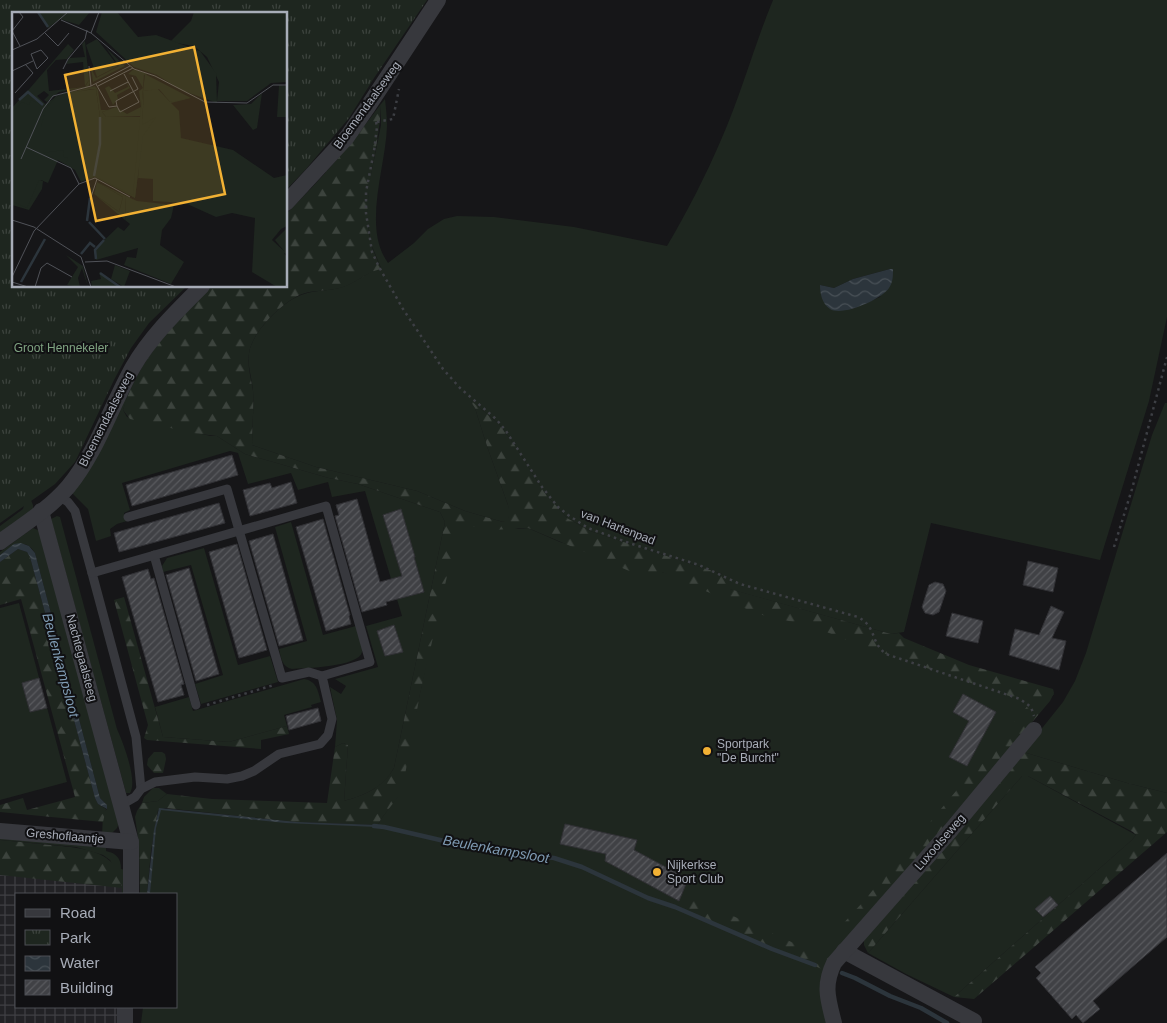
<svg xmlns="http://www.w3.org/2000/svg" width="1167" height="1023" viewBox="0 0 1167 1023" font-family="Helvetica,sans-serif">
  <defs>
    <pattern id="industrial-grid" width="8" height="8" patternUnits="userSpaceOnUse" patternTransform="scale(1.25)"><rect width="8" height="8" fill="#222225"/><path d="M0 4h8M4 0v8" fill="none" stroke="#3f3f43"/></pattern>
    <pattern id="forest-firs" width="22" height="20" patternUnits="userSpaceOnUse" patternTransform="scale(1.25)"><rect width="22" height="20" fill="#1e261f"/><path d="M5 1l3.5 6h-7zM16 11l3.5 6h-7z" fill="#3c433d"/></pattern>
    <pattern id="park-tufts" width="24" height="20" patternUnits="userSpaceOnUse" patternTransform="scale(1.25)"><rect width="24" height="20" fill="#1e261f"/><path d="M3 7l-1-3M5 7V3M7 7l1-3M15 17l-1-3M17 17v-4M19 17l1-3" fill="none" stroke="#3c433d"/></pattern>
    <pattern id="water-waves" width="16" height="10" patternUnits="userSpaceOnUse" patternTransform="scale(1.25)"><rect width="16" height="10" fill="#2c353c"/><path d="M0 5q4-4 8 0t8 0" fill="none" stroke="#485056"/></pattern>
    <pattern id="building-hatch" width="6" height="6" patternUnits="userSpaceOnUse" patternTransform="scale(1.25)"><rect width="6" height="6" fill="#404145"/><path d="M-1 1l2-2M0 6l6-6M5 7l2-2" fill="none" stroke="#595a5e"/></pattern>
  </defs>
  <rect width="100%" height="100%" fill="#161618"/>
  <!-- industrial -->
  <polygon fill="url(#industrial-grid)" points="0,855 127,872 125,894 16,894 16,1007 118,1007 117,1023 0,1023"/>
  <!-- grass -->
  <g fill="#1e261f" fill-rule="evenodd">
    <path d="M773,0H1167V317L1149,401L1100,560L931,523L904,632L891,634L729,589L722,574L590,531L567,518L544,492L516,447L499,424L471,401L475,408L487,446L508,505L510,513L508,520L503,522L465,511L417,491L316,467L252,445C252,427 254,409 253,391C252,378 247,366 249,353C252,332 282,302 301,295C313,290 327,291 339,288C355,284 366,272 381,268L371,244L367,216L369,184L381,125V104L385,99C386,108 387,117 387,126C386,167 362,227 388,263L414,243L428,229L444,219L457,216L494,217L574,227L667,246C687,212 705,177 721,140C741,95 754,46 773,0ZM890,269L880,297L852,309L820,285L834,288L853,279Z"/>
    <path d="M135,378L123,410L127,417L211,436H217L245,454L329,478L358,484L440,512L445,522L394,768C383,788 365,795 344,801L348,745L343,743L335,747L337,720L330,687L341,694L346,686L335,679L378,667L366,626L402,616L365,491L332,497L328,482L298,490L291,473L248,484L238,453L230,451L122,483L130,510L124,513L127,521L117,524L110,529L111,536L96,541L88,509L72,493Z"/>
    <polygon points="1165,403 1167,403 1167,793 1127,783 1023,752 1063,702 1075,681 1086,653 1152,435"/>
    <polygon points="30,498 33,505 33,509 0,535 0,526 23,509 24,505"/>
    <path d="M459,511L518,529L528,528L560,542L662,572L1054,694L828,963L829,1023H141L143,1007H176V894H150C151,879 154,818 161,809L322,824L375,825L391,828L378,825L381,819L398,796Z"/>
    <path d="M57,516L60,517L117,729C123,742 138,781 130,793H126L51,519Z"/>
    <path d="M291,522L323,635L356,626C358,633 364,645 362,652C359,667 305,668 292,669C282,667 281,658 279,649L307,641L275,527Z"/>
    <path d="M33,528L40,531L120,821L117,828L111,834L102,835L103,813L107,809V805L100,798L35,553C25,536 11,547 0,555V552Z"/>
    <polygon points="204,548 238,665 270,656 278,682 201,704 195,684 223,675 191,565 163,572 162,566 167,558"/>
    <polygon points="19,603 67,782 0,800 0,608"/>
    <path d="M304,679C317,681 318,691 321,702L311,705L312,707L284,715L287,726L229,742L163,737L155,707L189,697L193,711Z"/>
    <polygon points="1022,776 1028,776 1136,835 1132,840 954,997 906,974 868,953"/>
    <polygon points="153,788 159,788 167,794 158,801 142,803 144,797"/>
    <path d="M0,836L106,847V851C116,853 121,858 121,869L126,870V894H122V885L110,860L103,855L76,847L0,840Z"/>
  </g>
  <!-- forest -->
  <g fill="url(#forest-firs)">
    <path d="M381,104C380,151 360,195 371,243C373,252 378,260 381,269C366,272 355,284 340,288C327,291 313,290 302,294C282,302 252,332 249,353C247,366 251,378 253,391C254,409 252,427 252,445L316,467L417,491L465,511L503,522L508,519L509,513L508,505L487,446L475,408L469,399L499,424L516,447L544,492L567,518L590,531L722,574L733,580L730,589L891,634L899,633L904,638L969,665L1053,689L1054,693L1050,701L852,935H843L840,927L862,903L1030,703L865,647L811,626L758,614L662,572L634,573L528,528L492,530L459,524L420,694L404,780L401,793L381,819L378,825L297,822L165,808L158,810L151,851L147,894H140L139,844L135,817L137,811L142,803L158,801L167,794L212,799L327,803L335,747L343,743L348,745L344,801C366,795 383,787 394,768L445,522L440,512L358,484L329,478L245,454L217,436L193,433L130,419L123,410C138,360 175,322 211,286H286V214C321,180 352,143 381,104Z"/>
    <polygon points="18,549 27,552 30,557 95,798 98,804 106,809 103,822 0,812 0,805 23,798 27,810 75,797 21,599 0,605 0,562"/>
    <polygon points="124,597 163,737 229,742 287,726 289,734 261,740 261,749 147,740 144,738 148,725 114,600"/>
    <polygon points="154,752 162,752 165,754 166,759 163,773 154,773 147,765 148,759"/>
    <polygon points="1023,752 1127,783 1167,793 1167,832 974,999 954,997 1132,840 1136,835 1133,832 1028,776 1022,776 868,953 864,945 864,939"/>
    <path d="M0,840C17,842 34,843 50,845C80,848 120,849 122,888L0,875Z"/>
    <polygon points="690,897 821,955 830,959 824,970 679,907"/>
  </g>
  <!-- park -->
  <polygon fill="url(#park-tufts)" points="0,0 427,0 374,78 349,118 306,169 286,190 286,14 14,14 14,286 187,286 149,323 131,348 114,380 75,462 55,484 0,523"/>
  <!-- water -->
  <g fill="url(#water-waves)">
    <path d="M890,269H893C893,276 893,282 889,288C882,299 842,317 830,309C822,304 820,293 820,285L834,288L853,279Z"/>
    <polygon points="21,543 29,546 35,553 100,798 107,805 107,809 98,804 95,798 30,557 27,552 18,549 0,562 0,555 14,544"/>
    <polygon points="159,808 297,822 378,825 377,827 286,823 161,810 156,828 150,894 147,894 154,830"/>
  </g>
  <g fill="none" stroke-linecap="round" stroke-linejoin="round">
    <!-- stream -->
    <g stroke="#2c353c" stroke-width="4.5">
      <polyline points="374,826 384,827 479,849 554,858 582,867 648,898 675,907 772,949 815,965"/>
      <polyline points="842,973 855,978 890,996 921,1008 947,1023"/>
    </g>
  </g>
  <!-- building -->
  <g fill="url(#building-hatch)" stroke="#303034">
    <polygon points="232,455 238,475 132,506 126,485"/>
    <polygon points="291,482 297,503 250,516 243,490 270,483 272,488"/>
    <polygon points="357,499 380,582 402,576 383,515 401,509 415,557 414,557 424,592 386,602 387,605 362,612 335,516 339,515 336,505"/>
    <polygon points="219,503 225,523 119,552 114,533"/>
    <polygon points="323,519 350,615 349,616 351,624 326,631 296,527"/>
    <polygon points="273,534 303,640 279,646 249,541"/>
    <polygon points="237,544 267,650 239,658 209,552"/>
    <polygon points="1028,561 1058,568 1053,592 1023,585"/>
    <polygon points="189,568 219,674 196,681 166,575"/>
    <polygon points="148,569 151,579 154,578 184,684 181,685 184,695 158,702 122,577"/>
    <polygon points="935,582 943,584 946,591 939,612 933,615 925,613 922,607 929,585"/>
    <polygon points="1051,606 1064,612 1052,638 1066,641 1059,670 1009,655 1015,629 1039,635"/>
    <polygon points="952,613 983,621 978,643 946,636"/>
    <polygon points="394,625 403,652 385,656 377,631"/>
    <polygon points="39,678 47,708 30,712 22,683"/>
    <polygon points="963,694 996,712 967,766 949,757 969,721 953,712"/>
    <polygon points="318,708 321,721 289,730 286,716"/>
    <polygon points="565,824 637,840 634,850 688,879 679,901 605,861 606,854 560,844"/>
    <polygon points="1167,853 1167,937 1093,1001 1100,1009 1083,1023 1076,1015 1072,1019 1036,978 1041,973 1035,967"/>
    <polygon points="1050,896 1058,905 1043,917 1035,909"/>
  </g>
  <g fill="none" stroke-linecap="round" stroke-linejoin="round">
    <!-- path -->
    <g stroke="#3d3f44" stroke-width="2.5" stroke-dasharray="2.5 4" stroke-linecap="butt">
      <path d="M376,122L377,127L374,151L366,192V213L372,252L379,267L403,309L443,369L460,388L496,419L506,431L542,487L558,507L568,515L588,528L632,544L699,565L740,584L858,617C877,627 870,642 886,654L1020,699L1031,707L1034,716"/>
      <polyline points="377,122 393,119 399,89"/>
      <polyline points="1114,547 1132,489 1167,357"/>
      <polyline points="207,705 274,685"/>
    </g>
    <!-- service -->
    <g stroke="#37383d" stroke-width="9">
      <polyline points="59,496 68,502 75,511 92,573 136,737 141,789"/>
      <polyline points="128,517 227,489 282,678 309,672 322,676"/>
      <polyline points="154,555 196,705"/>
      <polyline points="92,573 326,506 370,662 322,676 332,719 328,735 320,744 279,754 254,771 242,776 227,779 195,777 155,782 141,789 135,797 121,805"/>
    </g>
    <!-- minor -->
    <g stroke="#37383d" stroke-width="16">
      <polyline points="286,203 347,137 367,108 438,0"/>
      <polyline points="41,511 131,842 131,894"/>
      <path d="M0,542C23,525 49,509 68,487C97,452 111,406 133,367C151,336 177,311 202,286"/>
      <polyline points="0,831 131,842"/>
      <polyline points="844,951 974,1021"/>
      <polyline points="125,1023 125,1007"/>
      <path d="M834,1023C828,999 823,986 834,963L951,830L1034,730"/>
    </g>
  </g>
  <!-- markers -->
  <g fill="#f2b134" stroke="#111113" stroke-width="2">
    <circle cx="707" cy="751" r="5"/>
    <circle cx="657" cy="872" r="5"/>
  </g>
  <g text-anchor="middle" stroke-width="4" stroke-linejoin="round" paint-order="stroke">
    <!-- street labels -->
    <g font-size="12" fill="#a8adb8" stroke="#111113">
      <text transform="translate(367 105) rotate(-54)" y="4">Bloemendaalseweg</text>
      <text transform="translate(106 419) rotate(-63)" y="4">Bloemendaalseweg</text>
      <text transform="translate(618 527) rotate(21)" y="4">van Hartenpad</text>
      <text transform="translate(82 658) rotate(75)" y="4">Nachtegaalsteeg</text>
      <text transform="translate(65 836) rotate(5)" y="4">Greshoflaantje</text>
      <text transform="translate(940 842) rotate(-49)" y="4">Luxoolseweg</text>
    </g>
    <!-- park labels -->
    <g font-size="12" fill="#7fa381" stroke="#111113">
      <text x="61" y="352">Groot Hennekeler</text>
    </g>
    <!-- poi labels -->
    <g font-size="12" fill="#a8adb8" stroke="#111113" text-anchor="start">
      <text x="717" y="748">Sportpark<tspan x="717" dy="14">"De Burcht"</tspan></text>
      <text x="667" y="869">Nijkerkse<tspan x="667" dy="14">Sport Club</tspan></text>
    </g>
    <!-- water labels -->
    <g font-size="14" font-style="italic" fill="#7f9bb3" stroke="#111113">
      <text transform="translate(61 665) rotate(75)" y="5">Beulenkampsloot</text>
      <text transform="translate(496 849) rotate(10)" y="5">Beulenkampsloot</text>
    </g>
  </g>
  <!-- overview -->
  <g transform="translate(12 12)">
    <rect width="275" height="275" fill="#161618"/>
    <path d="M182,0H275V70L259,71L235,89H205L207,70L195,45L182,34L158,30L179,9ZM85,27L106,54L85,65L74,33ZM56,32L62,38L55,47L44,48L35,58L37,79L73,75L77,68L74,43L78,71L76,75L47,80L35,90L32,88L37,83L32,79L25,84L33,92L51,81L84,77L88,105L130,107L132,79L145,76L158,90L164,87L179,86L159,91L167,99L169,126L221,138L262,166L275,163V214L269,217L260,228L272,239L263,228L275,216V242L272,241L275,245V275H265L240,260L243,206L220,201L204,205L173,191L141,189V167L126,166L127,152L123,186L83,165L69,170L63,158L46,148L36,171L29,168L16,197L0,190V97ZM122,57L136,62L132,63L129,104L94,105L90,100L104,95L115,102L129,95L127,79L131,76L124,64L116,62ZM115,71L118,76L105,83L106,87L101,93L93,76L97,74L103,81L116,75ZM267,73L275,74V105H265ZM85,170L111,185L107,200L82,182ZM114,184L125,189L162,193L159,206L150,218L148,233L172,250L159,272L112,253L115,245L124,246L126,236L84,248L82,238L106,215L112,219L118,212L113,208ZM54,243L71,254L76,275L70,256L66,266L68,275L55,273L66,255ZM103,253L118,259L112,275L99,267ZM87,260L107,275H80L79,269L89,267Z" fill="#1e261f"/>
    <path d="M73,29L77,68L73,74L71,50L54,52L57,46L73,45L70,32ZM94,36L113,54L81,70L79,56L84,66L107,54ZM133,62L179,86L158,90L147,77L132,79L130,113L144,105L131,124L123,186L87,166L121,183L128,107H94L88,105L84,77H79L46,84L34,96L29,115H25L32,97L44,84L83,74L86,78L89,98H97L90,100L94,105H128ZM15,79L31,93L19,88L17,93L10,90L0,101V96ZM250,81L245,116L241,118L221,93L239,92ZM51,138L52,145L56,146L54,152L31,141ZM27,168L31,169L30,177L17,198L0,193V189L15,196ZM85,170L114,184L113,208L82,182L107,200L111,185Z" fill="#1e261f"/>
    <path d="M27,0H78L67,13L48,7L36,16ZM90,0H105L126,25L144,23L188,39L204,61L205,91L169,78L145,63L122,55L84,20Z" fill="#1e261f"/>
    <path fill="none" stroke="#2c353c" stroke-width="2.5" d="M26,0L36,15M7,88L16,80L31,93M82,164L88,132V105M75,209L78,186M77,210L93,227M69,242L78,231L83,235M84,247L83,238L92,228M88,261L108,275M9,270L33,227"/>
    <path fill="none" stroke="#505258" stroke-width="1" d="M7,0L11,5L0,19L8,34M49,8L79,21L122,57L143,64L193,90L235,91L261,73H275M33,21L46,34L57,21M79,21L87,0M0,38L25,27L56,0M29,38L36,46L25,57L19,42ZM77,54L79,74M51,57L56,47L73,27L75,18M0,59L21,49M84,72L97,95L105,94L108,100L127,90L112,62M86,74L121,56M98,79L116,70M3,81L21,61L13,52M105,94L104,89L126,77L120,65M14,135L59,156L67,172M9,147L31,97L41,84L79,74L118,54M79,185L85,167M0,208L22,215L69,245L79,275M73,250L95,249L164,275M0,265L22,219L67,172L83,166L118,185M0,270L16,275M23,275L29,256L35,251L60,265"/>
    <path fill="#f2b134" fill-opacity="0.15" stroke="#f2b134" stroke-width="2.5" d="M182,35L213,182L84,209L53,63Z"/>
    <rect width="275" height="275" fill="none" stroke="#a8adb8" stroke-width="2.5"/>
  </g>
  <!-- legend -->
  <rect x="15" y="893" width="162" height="115" fill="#111113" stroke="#4d4f55"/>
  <rect x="25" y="909" width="25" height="8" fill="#37383d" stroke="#4d4f55"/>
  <text x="60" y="918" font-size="15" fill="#a8adb8">Road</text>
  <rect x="25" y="930" width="25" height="15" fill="url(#park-tufts)" stroke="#4d4f55"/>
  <text x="60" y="943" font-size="15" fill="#a8adb8">Park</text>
  <rect x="25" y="956" width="25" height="15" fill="url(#water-waves)" stroke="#4d4f55"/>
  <text x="60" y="968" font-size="15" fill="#a8adb8">Water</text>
  <rect x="25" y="980" width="25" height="15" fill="url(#building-hatch)" stroke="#4d4f55"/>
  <text x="60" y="993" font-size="15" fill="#a8adb8">Building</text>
</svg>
